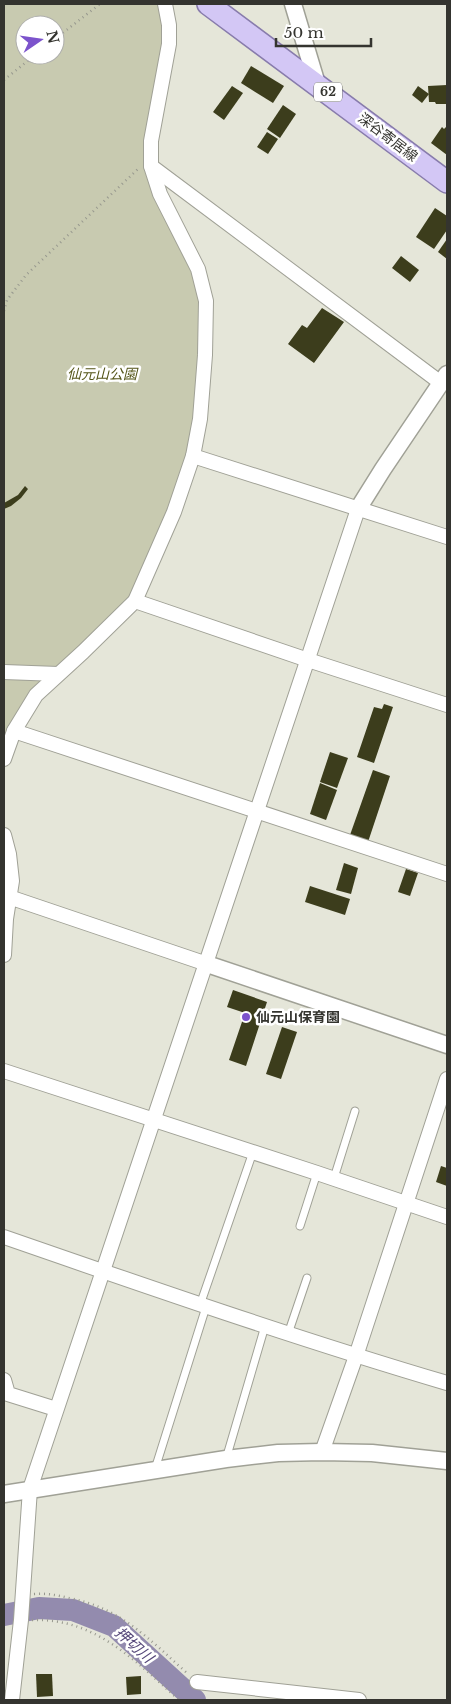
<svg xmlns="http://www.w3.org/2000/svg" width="451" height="1704" viewBox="0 0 451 1704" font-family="'Libre Baskerville','Noto Sans JP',serif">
  <rect width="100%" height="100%" fill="#e5e6d9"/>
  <!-- green -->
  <path fill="#c8cab0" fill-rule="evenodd" d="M4,4H161L165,44L144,153L147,168L196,276L200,301V365L189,455L169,513L130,602L62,666L4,745ZM25,25H55V55H25Z"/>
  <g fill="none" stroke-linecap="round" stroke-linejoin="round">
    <!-- river -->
    <polyline stroke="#938bae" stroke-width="22" points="4,1615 39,1608 73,1610 114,1626 195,1700"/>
  </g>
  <!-- building -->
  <g fill="#3c3d1c">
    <polygon points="251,66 284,86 273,103 241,83"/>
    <polygon points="447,85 447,104 436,104 435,102 429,102 428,86"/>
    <polygon points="232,86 243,93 224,120 213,112"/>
    <polygon points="418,86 429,94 422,103 412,95"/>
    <polygon points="283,105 296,114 280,138 267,129"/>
    <polygon points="442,127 444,129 446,127 447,128 447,155 431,143"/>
    <polygon points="267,132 278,139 268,154 257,147"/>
    <polygon points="435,208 447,216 447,230 434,249 416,237"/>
    <polygon points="447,239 447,259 438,252"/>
    <polygon points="401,256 419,270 410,282 392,268"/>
    <polygon points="322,308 344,322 314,363 288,344 302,325 307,328"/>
    <polygon points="25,486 28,489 21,498 11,506 4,509 4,503 18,495"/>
    <polygon points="384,704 393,707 374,763 357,757 374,707 382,709"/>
    <polygon points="330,752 348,758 337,788 320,782"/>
    <polygon points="373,770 390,776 368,842 350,835"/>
    <polygon points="320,783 337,790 326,820 310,814"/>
    <polygon points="344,863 358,868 351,894 336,890"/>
    <polygon points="406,869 418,873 410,896 398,892"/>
    <polygon points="310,886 350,899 345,915 305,902"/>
    <polygon points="233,990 267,1002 246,1066 229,1060 245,1013 227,1007"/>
    <polygon points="282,1027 297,1032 281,1079 266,1074"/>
    <polygon points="441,1166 447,1168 447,1186 436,1182"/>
    <polygon points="36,1674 52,1674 53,1696 37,1697"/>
    <polygon points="141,1676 141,1694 127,1695 126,1677"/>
  </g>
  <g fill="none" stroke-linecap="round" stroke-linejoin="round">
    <defs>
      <g id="service">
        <polyline points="334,1178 355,1111"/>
        <polyline points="300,1226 317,1173"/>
        <polyline points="200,1305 253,1152"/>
        <polyline points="288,1334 307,1278"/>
        <polyline points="226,1459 265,1326"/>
        <polyline points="155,1469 206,1307"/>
      </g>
      <g id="minor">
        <polyline points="151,166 441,383"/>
        <polyline points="193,456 447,537"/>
        <polyline points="135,601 308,660 447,705"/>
        <polyline points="4,672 58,674"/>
        <polyline points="14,731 447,874"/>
        <polyline points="4,759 14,731 36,695 83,652 135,601 174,512 193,456 200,419 205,355 206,301 198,269 160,194 151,166 151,141 169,44 169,25 165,4"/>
        <polyline points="4,835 9,854 12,881 6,919 4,955"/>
        <polyline points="9,897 207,964"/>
        <polyline points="4,1071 317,1173 447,1217"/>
        <path d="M4,1237C151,1288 298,1339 447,1383"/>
        <polyline points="4,1380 8,1394 56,1409"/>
        <polyline points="322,1452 356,1356 447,1079"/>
        <polyline points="197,1682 359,1700"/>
        <polyline points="12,1700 21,1620 30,1489 358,509"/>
      </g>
      <g id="tertiary">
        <polyline points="293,4 317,84"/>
        <polyline points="358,509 383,469 447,374"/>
        <polyline points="207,964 447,1045"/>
        <polyline points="4,1494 226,1459 278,1453 322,1452 372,1453 447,1461"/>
      </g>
      <polyline id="primary" points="208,4 447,182"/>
    </defs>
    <!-- service casing -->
    <use href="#service" stroke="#a0a196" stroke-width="9"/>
    <!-- minor casing -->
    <use href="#minor" stroke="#a0a196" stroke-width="16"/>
    <!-- tertiary casing -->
    <use href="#tertiary" stroke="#a0a196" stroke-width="19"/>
    <!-- primary casing -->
    <use href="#primary" stroke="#887cac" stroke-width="24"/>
    <!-- path -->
    <g stroke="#97988e" stroke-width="2.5" stroke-dasharray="1 4" stroke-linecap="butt">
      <polyline points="55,39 100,4"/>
      <polyline points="4,80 35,55"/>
      <polyline points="4,311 7,300 26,275 139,168"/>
      <path d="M34,1594C46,1593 56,1595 69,1598C121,1608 150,1640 188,1674"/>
      <path d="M32,1620C96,1618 135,1661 179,1700"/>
    </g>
    <!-- service -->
    <use href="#service" stroke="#fff" stroke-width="7"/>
    <!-- minor -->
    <use href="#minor" stroke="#fff" stroke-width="14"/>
    <!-- tertiary -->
    <use href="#tertiary" stroke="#fff" stroke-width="16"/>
    <!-- primary -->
    <use href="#primary" stroke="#d3c7f5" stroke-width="21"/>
  </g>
  <!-- markers -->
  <circle fill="#7c53cc" stroke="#fff" stroke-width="2" cx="246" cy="1017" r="5"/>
  <g text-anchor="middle" stroke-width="5" stroke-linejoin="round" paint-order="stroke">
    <!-- shield labels -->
    <rect fill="#fff" stroke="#71716d" stroke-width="1" x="314" y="82.5" width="28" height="19" rx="4"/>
    <g font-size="12" font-weight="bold" fill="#34342f">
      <text x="328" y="96">62</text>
    </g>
    <!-- street labels -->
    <g font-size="14" fill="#34342f" stroke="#fff">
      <text transform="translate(388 137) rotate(37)" y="5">深谷寄居線</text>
    </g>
    <!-- park labels -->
    <g font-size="14" font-style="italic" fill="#535417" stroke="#fff">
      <text x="102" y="379">仙元山公園</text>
    </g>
    <!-- poi labels -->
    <g font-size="14" font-weight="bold" fill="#34342f" stroke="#fff" text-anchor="start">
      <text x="256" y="1022">仙元山保育園</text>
    </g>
    <!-- water labels -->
    <g font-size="15" font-style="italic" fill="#554779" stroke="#fff">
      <text transform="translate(134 1645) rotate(42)" y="5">押切川</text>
    </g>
  </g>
  <!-- border -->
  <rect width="451" height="1704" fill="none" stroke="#34342f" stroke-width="10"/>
  <!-- north arrow -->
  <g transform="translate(40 40) rotate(77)"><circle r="24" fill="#ffffff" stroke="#aeaeac"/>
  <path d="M0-4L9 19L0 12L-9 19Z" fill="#7c53cc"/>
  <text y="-8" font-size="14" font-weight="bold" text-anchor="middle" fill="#34342f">N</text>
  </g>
  <!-- scale -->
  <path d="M276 38v8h95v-8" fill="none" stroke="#34342f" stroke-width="2.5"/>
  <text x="284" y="38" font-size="15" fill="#34342f" stroke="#ffffff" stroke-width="4" paint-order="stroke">50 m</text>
</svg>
